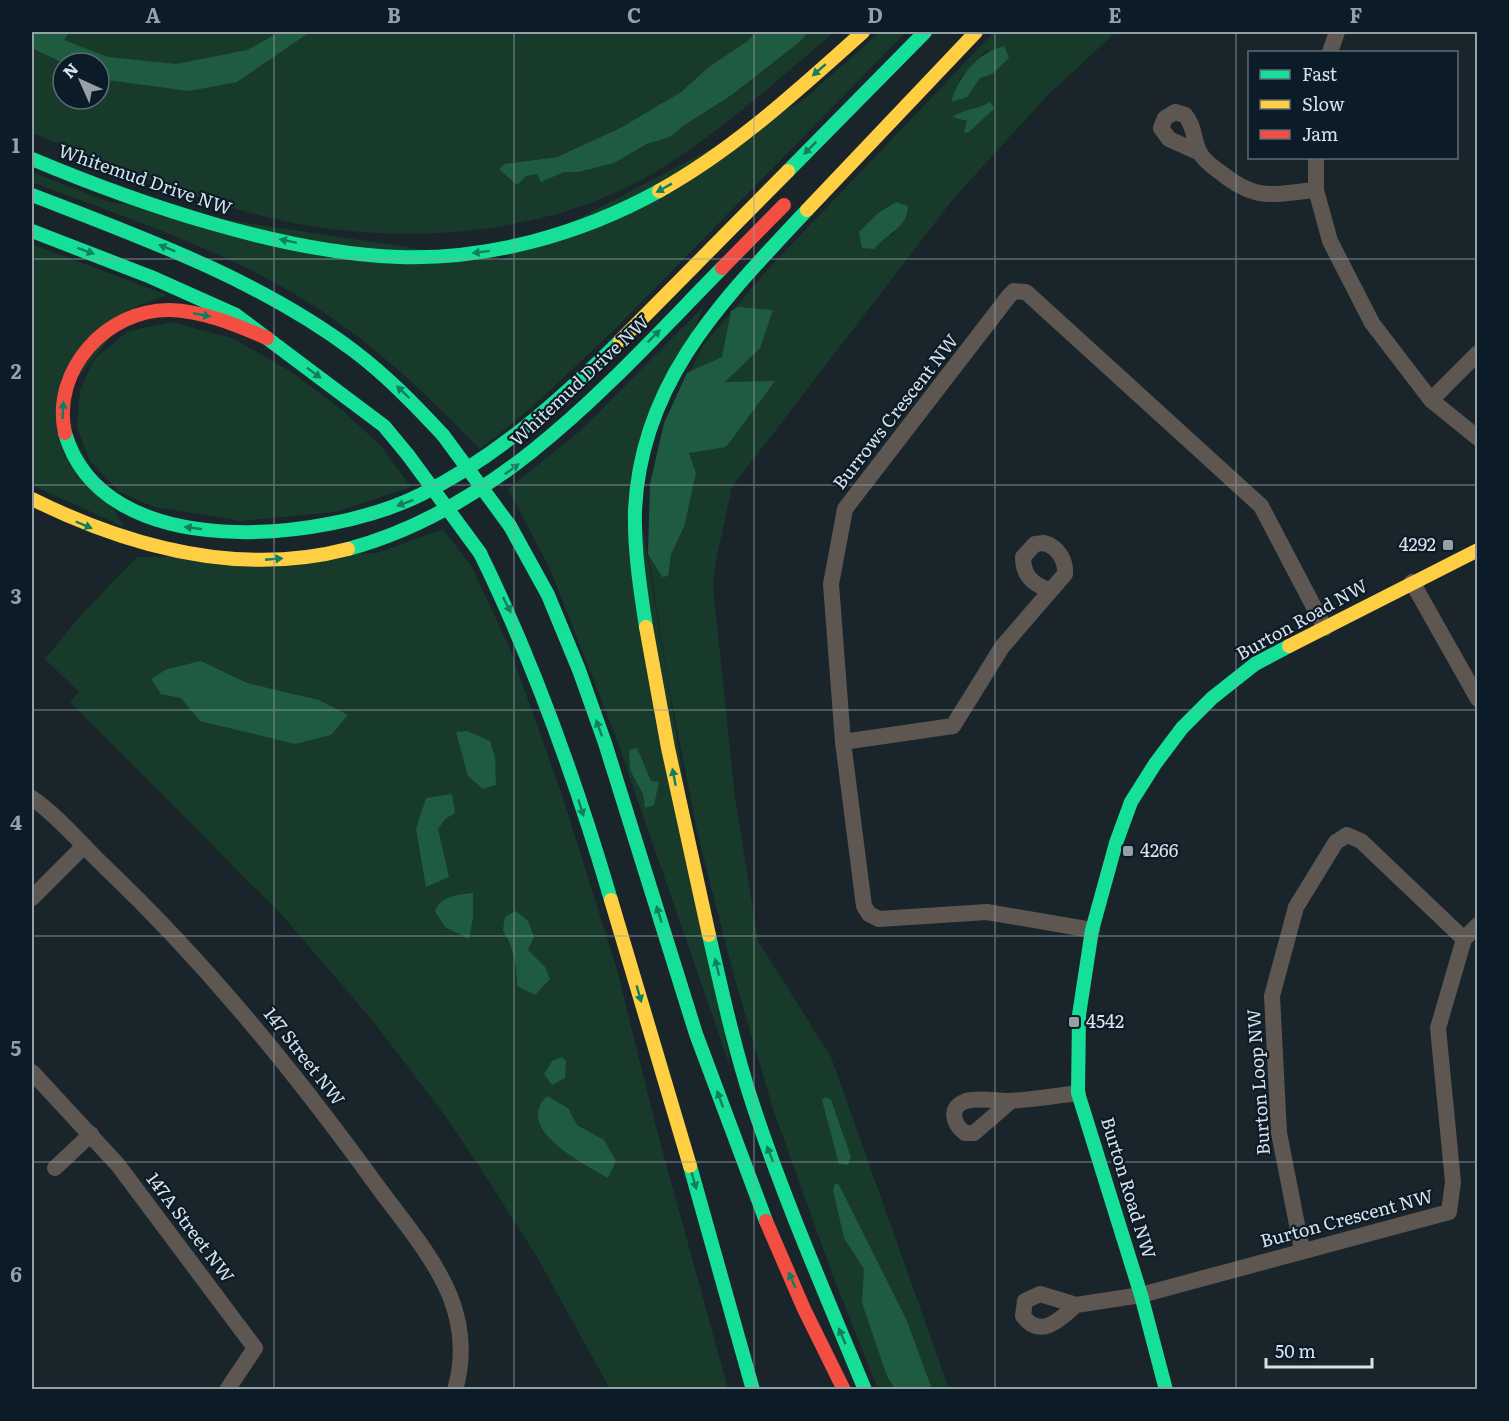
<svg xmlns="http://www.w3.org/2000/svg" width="1509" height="1421" viewBox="0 0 1509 1421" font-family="Literata,serif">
  <rect width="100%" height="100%" fill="#1a242b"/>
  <!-- green -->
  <g fill="#173a2b" fill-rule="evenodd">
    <path d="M32,32H755L749,40L710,66L681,92L622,127L557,157L504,164L499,169L526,176L537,174L541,181L564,172H579L614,163L647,144L670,137L683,126L733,95L797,44L809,32H834C780,78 727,126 668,164C553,239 396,248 266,217C187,198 107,163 32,133ZM63,63H99V99H63Z"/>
    <path d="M880,32H906L616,328L531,408L480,449C432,400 383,352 326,314C237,253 131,220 32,182V172L109,202L498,261L802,101Z"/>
    <path d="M994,32H1116L1048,95L954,198L732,487L716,560L713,586L735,797L758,941L831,1057L949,1389H878L833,1276L774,1112L735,980L698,836L668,683L648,553L664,423L704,344L770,267ZM987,50L992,74L958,81ZM990,102L994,109L968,133L967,121L953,117ZM896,202L908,206L893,235L883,237L878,213Z"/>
    <polygon points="32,244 167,295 135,307 56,404 124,527 32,485"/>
    <polygon points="704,306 633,468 730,1066 614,732 550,569 508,489 581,430"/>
    <polygon points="171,322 232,338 290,371 342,410 381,446 411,487 336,512 241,521 154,507 119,492 89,460 77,427 80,390 94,359 128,331"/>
    <polygon points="443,529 472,567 510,649 564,801 617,970 656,1127 728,1389 610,1389 537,1257 481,1169 446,1117 373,1021 282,915 70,702 79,692 45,659 81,615 137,557 377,553"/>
  </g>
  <!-- forest -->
  <g fill="#1f5b41">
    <polygon points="32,32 70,32 64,40 108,57 176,64 247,50 280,32 310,32 237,82 189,91 99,79 99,63 63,63 32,48"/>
    <polygon points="755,32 809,32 797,44 732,95 683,126 670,137 647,144 614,163 579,172 564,172 541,182 537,174 526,176 517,185 499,169 504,164 557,157 622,127 681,92 710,66 749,40"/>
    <path d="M1004,46L1009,58L992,74L980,78L967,97L951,102C960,75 976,54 1004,46Z"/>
    <path d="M990,102L995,108L968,133L964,132L967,121L952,117C965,109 977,109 990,102Z"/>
    <path d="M896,202L908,206C907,229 887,233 874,249L862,248L859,232L878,213Z"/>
    <polygon points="738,307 773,310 760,348 725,382 775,381 726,447 689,453 696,473 684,527 671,554 668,576 662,577 648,554 650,484 664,423 687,373 722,357 731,311"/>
    <polygon points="201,661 247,683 319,700 348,715 331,735 295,744 200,721 181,698 161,694 151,679 167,669"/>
    <polygon points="467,731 490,741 495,757 496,785 483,789 468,776 456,732"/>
    <polygon points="637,748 651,781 659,782 654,805 645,808 643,794 630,770 629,750"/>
    <polygon points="452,794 455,813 445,819 438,829 449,877 426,887 416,829 426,798"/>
    <path d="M473,893V918L469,939L445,927L435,911C442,895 458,895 473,893Z"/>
    <path d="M516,911L528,921L534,937L528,950L545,967L550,979L535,995L517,986C517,964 514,949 503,930L505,917Z"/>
    <polygon points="562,1057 566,1061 565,1078 552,1085 544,1074 552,1061"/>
    <path d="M547,1096L568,1108L577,1125L604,1140L616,1161L608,1178C583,1163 513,1129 547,1096Z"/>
    <polygon points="826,1097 831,1100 851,1157 848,1165 839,1164 822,1100"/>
    <polygon points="835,1183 839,1185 906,1319 932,1389 895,1389 887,1376 862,1303 864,1269 844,1238 833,1190"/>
  </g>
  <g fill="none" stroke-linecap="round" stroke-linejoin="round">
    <!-- street -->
    <g stroke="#5e5751" stroke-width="16">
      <polyline points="1330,52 1337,32"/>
      <path d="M1200,153L1169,139L1161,128L1165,118L1175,112L1185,115C1195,126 1193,141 1200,153C1204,161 1213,167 1220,172C1257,202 1272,194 1316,190"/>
      <polyline points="1316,158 1316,190 1330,241 1372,323 1431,400 1478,438"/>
      <polyline points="1431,400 1478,353"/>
      <polyline points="1412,582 1478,699"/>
      <path d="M843,742L953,726L1002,647L1065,574C1066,560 1058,547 1044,543L1035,544L1023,557C1023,575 1032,584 1049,590"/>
      <path d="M32,798C58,816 81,844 104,866C206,963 293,1070 375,1183C401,1219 433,1255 450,1296C462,1326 464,1359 455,1390"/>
      <polyline points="32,898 83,847"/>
      <polyline points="1092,930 987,912 879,919 869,914 864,906 843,742 831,584 845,509 1009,296 1014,291 1026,292 1261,506 1325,628"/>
      <polyline points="32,1072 118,1165 255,1348 227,1390"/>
      <path d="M1011,1101L974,1133H965C953,1124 948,1107 966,1101C979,1097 995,1101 1008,1101C1031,1100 1055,1096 1078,1093"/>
      <polyline points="55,1168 91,1134"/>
      <polyline points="1302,1250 1279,1133 1272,996 1296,907 1336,842 1347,835 1361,841 1464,939"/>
      <path d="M1076,1305C1060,1320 1040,1339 1023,1316L1025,1301L1040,1294L1076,1305L1141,1295L1449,1212L1453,1182L1438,1028L1464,939L1478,925"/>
    </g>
    <!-- fast -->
    <g stroke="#16e098" stroke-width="14">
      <path d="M32,159C139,204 282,253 399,257C489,260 581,234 659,191"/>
      <polyline points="788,171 925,32"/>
      <path d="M32,195C143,238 258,279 354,351C387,376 415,405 443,435"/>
      <polyline points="32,231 151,277 236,315 384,426 408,455"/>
      <path d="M65,433C103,566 327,542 422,494C498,456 560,400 620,341"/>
      <polyline points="510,526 548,595 579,670 605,743 696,1034 766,1221"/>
      <path d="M348,549C504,507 613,379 722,268"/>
      <path d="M480,553C535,665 576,781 611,900"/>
      <path d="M646,627C640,588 634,549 635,510C641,380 724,299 807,210"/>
      <path d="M709,935C722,991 734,1047 752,1102C784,1200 826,1295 865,1390"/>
      <polyline points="690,1166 753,1390"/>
      <polyline points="1166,1390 1141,1295 1078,1093 1079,1015 1092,930 1116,843 1131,802 1155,764 1182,728 1212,698 1255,664 1289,646"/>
    </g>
    <!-- slow -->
    <g stroke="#ffcf43" stroke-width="14">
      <path d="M659,191C735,149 799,89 863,32"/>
      <polyline points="807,210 976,32"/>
      <polyline points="620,341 788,171"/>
      <path d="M32,499C129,547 240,577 348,549"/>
      <polyline points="646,627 668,748 709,935"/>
      <polyline points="1289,646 1478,550"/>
      <polyline points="611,900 690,1166"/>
    </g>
    <!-- jam -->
    <g stroke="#f24e42" stroke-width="14">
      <polyline points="722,268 784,205"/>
      <path d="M65,433C51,370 107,309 170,310C204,311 236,325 267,338"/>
      <polyline points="766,1221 804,1309 844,1390"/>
    </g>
    <!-- fast-bridge -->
    <g stroke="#16e098" stroke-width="14">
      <polyline points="443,435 510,526"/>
      <polyline points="408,455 480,553"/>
    </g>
  </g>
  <!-- one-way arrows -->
  <defs><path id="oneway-solid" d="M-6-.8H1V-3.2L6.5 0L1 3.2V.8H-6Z" transform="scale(1.5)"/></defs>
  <g fill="#107e60">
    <use href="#oneway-solid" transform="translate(819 70) rotate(139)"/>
    <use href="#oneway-solid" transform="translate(810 148) rotate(135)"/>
    <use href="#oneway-solid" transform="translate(664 188) rotate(151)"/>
    <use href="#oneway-solid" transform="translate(288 241) rotate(-168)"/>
    <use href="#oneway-solid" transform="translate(167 248) rotate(-158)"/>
    <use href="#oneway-solid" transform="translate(86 251) rotate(20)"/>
    <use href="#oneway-solid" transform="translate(481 252) rotate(173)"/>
    <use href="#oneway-solid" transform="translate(202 315) rotate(11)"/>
    <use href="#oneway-solid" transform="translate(654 336) rotate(-45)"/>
    <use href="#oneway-solid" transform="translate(314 373) rotate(37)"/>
    <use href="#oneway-solid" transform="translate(403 392) rotate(-137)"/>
    <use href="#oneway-solid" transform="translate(63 410) rotate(-87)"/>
    <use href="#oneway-solid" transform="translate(512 469) rotate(-36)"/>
    <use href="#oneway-solid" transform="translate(405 503) rotate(160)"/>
    <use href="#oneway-solid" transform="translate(84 525) rotate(23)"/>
    <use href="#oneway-solid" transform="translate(193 528) rotate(-172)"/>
    <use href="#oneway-solid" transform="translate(274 559) rotate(-5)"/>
    <use href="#oneway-solid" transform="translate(507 605) rotate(63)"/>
    <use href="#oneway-solid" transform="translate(599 728) rotate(-110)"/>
    <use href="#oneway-solid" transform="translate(674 777) rotate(-101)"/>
    <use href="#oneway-solid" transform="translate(581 808) rotate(72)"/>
    <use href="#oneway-solid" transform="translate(659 914) rotate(-107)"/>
    <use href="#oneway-solid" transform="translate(717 967) rotate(-104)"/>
    <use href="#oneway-solid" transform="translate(639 994) rotate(74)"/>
    <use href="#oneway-solid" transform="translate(720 1099) rotate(-110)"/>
    <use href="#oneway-solid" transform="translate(770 1154) rotate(-111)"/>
    <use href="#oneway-solid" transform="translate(694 1181) rotate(74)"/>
    <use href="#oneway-solid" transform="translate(792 1280) rotate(-114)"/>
    <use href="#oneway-solid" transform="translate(842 1336) rotate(-113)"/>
  </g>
  <!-- grid -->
  <path fill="none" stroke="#96a0a7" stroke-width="1.5" stroke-opacity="0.55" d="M274,32V1390M514,32V1390M754,32V1390M995,32V1390M1236,32V1390M32,259H1478M32,485H1478M32,710H1478M32,936H1478M32,1162H1478"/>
  <!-- markers -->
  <g fill="#96a0a7" stroke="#0b1b27" stroke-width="2">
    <rect x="1442" y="539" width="12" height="12" rx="3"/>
    <rect x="1122" y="845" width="12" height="12" rx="3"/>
    <rect x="1068" y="1016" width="12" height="12" rx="3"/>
  </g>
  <g text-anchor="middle" stroke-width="4.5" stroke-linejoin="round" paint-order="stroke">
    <!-- street labels -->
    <g font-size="18" fill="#d8e2ea" stroke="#0b1b27">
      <text transform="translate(145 180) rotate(19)" y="6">Whitemud Drive NW</text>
      <text transform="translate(580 381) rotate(-43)" y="6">Whitemud Drive NW</text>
      <text transform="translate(896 412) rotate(-52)" y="6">Burrows Crescent NW</text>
      <text transform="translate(1302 620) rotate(-29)" y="6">Burton Road NW</text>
      <text transform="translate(304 1057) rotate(52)" y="6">147 Street NW</text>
      <text transform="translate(1259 1082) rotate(-94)" y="6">Burton Loop NW</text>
      <text transform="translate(1128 1188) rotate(73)" y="6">Burton Road NW</text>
      <text transform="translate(1347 1219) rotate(-15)" y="6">Burton Crescent NW</text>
      <text transform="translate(190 1228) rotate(53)" y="6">147A Street NW</text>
    </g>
    <!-- poi labels -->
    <g font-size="18" fill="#d8e2ea" stroke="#0b1b27" text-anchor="start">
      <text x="1436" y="551" text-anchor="end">4292</text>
      <text x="1140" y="857">4266</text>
      <text x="1086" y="1028">4542</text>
    </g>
  </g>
  <!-- border -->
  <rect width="1509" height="1421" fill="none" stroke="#0b1b27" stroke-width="66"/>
  <!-- legend -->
  <rect x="1248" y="51" width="210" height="108" fill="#0b1b27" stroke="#5d6b75" stroke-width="1.5"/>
  <rect x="1260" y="70" width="30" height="9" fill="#16e098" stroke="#5d6b75" stroke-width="1.5"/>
  <text x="1302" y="81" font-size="18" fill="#d8e2ea">Fast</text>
  <rect x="1260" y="100" width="30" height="9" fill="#ffcf43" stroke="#5d6b75" stroke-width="1.5"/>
  <text x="1302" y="111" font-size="18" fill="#d8e2ea">Slow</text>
  <rect x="1260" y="130" width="30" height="9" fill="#f24e42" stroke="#5d6b75" stroke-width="1.5"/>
  <text x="1302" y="141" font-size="18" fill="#d8e2ea">Jam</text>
  <!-- north arrow -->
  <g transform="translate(81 81) rotate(315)"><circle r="28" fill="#0b1b27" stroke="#5d6b75" stroke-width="1.5"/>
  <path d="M0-4.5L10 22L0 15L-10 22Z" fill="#96a0a7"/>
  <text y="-9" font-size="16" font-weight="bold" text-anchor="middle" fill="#d8e2ea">N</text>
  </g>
  <!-- scale -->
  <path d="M1266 1358v9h106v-9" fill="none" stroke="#d8e2ea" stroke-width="3"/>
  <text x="1275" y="1358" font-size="18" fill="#d8e2ea" stroke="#0b1b27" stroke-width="4.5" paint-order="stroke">50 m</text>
  <rect x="33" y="33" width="1443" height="1355" fill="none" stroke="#96a0a7" stroke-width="2"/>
  <g font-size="20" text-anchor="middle" font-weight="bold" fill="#96a0a7">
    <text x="153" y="23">A</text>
    <text x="394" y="23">B</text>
    <text x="634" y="23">C</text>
    <text x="875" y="23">D</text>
    <text x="1115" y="23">E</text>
    <text x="1356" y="23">F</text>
    <text x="16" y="153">1</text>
    <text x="16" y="379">2</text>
    <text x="16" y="604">3</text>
    <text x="16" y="830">4</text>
    <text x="16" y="1056">5</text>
    <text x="16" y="1282">6</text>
  </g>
</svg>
